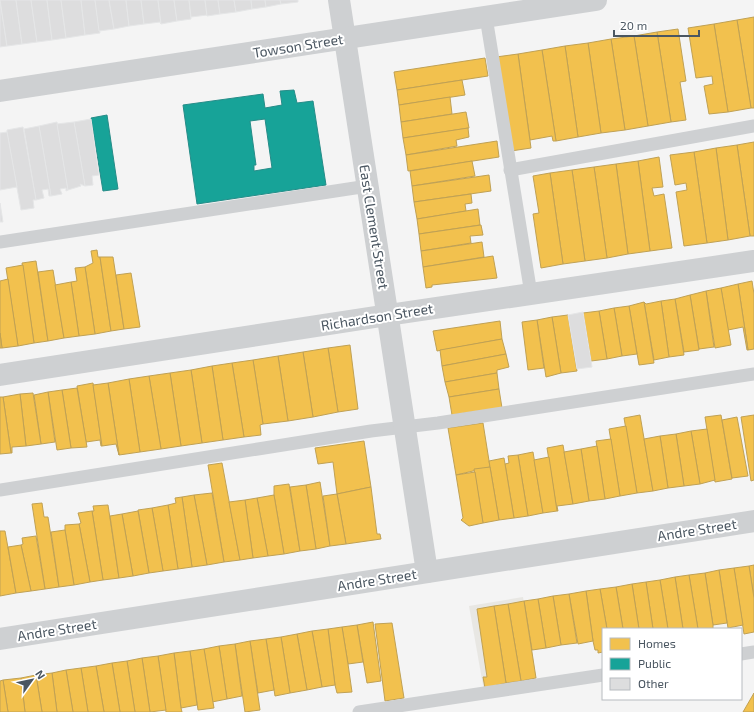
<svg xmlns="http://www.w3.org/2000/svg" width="754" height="712" viewBox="0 0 754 712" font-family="'Exo 2',sans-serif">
  <rect width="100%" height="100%" fill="#f4f4f4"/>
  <!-- commercial -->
  <polygon fill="#e8e7e3" points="523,597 537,682 484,691 469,606"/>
  <!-- homes -->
  <g fill="#f2c14e" stroke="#c0a154">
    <polygon points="754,17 754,108 751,108 737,20"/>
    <polygon points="737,20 751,108 728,112 714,24"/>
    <polygon points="714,24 728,112 709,114 704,86 713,84 712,76 696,78 688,28"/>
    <polygon points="678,29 686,81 680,82 686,120 671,122 657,32"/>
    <polygon points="657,32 671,122 648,126 634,36"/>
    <polygon points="634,36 648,126 625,130 611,39"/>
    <polygon points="611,39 625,130 601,133 588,43"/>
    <polygon points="588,43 601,133 578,137 565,46"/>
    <polygon points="565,46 578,137 556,141 542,50"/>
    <polygon points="542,50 556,141 553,141 552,136 530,140 518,54"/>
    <polygon points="518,54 531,148 511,151 496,57"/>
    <polygon points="485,58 488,76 397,90 394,72"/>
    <polygon points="462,80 465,95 399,105 397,90"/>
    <polygon points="450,97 452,114 401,122 399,105"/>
    <polygon points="466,112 469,128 403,138 401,122"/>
    <polygon points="468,128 469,137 456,140 457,146 406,155 403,138"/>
    <polygon points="497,141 499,157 408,171 406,155"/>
    <polygon points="754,142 754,236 750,236 737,145"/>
    <polygon points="737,145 750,236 728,240 716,148"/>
    <polygon points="716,148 728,240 707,243 694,152"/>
    <polygon points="694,152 707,243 684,246 676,192 687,190 686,183 675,185 670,155"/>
    <polygon points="659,157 663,187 652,188 654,196 664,194 672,248 650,251 638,161"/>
    <polygon points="472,161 475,176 412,186 410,171"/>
    <polygon points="638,161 650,251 628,254 616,164"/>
    <polygon points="616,164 628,254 607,258 594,167"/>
    <polygon points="594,167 607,258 585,261 572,170"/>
    <polygon points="572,170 585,261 563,264 550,173"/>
    <polygon points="550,173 563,264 541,268 533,214 539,213 533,176"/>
    <polygon points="489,175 491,191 414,202 412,186"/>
    <polygon points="471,194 472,203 465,204 466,211 417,219 414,202"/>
    <polygon points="478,209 480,225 419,234 417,219"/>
    <polygon points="481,225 483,235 470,236 471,243 421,251 419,234"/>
    <polygon points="482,242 484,257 423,267 421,251"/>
    <polygon points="97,250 98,257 100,257 111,331 95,334 85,267 93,263 91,251"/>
    <polygon points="493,256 497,278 432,285 432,287 426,288 423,267"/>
    <polygon points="100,257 113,257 124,329 111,331"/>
    <polygon points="36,261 48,341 34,343 22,263"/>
    <polygon points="23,265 34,343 18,346 6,268"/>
    <polygon points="85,267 95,334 79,336 71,282 77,281 75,268"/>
    <polygon points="53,270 64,338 48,341 38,272"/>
    <polygon points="131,273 140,327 124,329 116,275"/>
    <polygon points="8,279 18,346 2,348 0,333 0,281"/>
    <polygon points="752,281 754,294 754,349 748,350 738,284"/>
    <polygon points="71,282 79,336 64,338 55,285"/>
    <polygon points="738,284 748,350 747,350 743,327 728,330 721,288"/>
    <polygon points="721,288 731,345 715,348 706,291"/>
    <polygon points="706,291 714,347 699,349 690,295"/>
    <polygon points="690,295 699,350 684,352 675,299"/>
    <polygon points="675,299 684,355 669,357 661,301"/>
    <polygon points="661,301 669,357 654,360 644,302 646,304"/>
    <polygon points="644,302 654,363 639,365 629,306"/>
    <polygon points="629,306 637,354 622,356 614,308"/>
    <polygon points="614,308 622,356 607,359 599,311"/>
    <polygon points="599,311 607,359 591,361 583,313"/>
    <polygon points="568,315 577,371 561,373 552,317"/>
    <polygon points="552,317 561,373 546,377 537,320"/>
    <polygon points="537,320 544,368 528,370 522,322"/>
    <polygon points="500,321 502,339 437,351 433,331"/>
    <polygon points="0,333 2,348 0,348"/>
    <polygon points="502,339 506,354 442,366 440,350"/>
    <polygon points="350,345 358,409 338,412 328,348"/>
    <polygon points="328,348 338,412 313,417 303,352"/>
    <polygon points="303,352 313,417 288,421 278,356"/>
    <polygon points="506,354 509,367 497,370 497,373 445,382 442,366"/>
    <polygon points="278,356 288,421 263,424 253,360"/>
    <polygon points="253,360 263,424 260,425 261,435 244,437 232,363"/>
    <polygon points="232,363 244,437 223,440 212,366"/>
    <polygon points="212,366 223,440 202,443 191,370"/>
    <polygon points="191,370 202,443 181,446 170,373"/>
    <polygon points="170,373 181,446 161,449 149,376"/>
    <polygon points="497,373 499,389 449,397 445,382"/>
    <polygon points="149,376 161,449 140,452 129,379"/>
    <polygon points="129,379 140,452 119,455 108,383"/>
    <polygon points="93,383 102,446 101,446 100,440 86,442 77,386"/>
    <polygon points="108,383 119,455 116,444 102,446 93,385"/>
    <polygon points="77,388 87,447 71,448 62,390"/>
    <polygon points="499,389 502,408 452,415 449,397"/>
    <polygon points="62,390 71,448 57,450 48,392"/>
    <polygon points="48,392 55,442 41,444 34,395"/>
    <polygon points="33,393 41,444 26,446 20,394"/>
    <polygon points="20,394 26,446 12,447 12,453 11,453 3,397"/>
    <polygon points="0,397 3,397 11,453 0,454"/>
    <polygon points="640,415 653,491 637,493 624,418"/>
    <polygon points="721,415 732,479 715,482 705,417"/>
    <polygon points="754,415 754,480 751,481 741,417"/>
    <polygon points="737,417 748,476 732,478 722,420"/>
    <polygon points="483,423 490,467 456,475 448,428"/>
    <polygon points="626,426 637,493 620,496 609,429"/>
    <polygon points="707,429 715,480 700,484 691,431"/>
    <polygon points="691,431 700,484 684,486 676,434"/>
    <polygon points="676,434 684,486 668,488 660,436"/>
    <polygon points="660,436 668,488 653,491 644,439"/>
    <polygon points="611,439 620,496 605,499 596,441"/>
    <polygon points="364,441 371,487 337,494 333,462 318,464 315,448"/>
    <polygon points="563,445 573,504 557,506 558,511 557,511 547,448"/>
    <polygon points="597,446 605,499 589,501 581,449"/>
    <polygon points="581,449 589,501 573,504 564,452"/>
    <polygon points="533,452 543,513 528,516 518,455"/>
    <polygon points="518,455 528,516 514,518 505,464 509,463 508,456"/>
    <polygon points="549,457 557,511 543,513 534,460"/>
    <polygon points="504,458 514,518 499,520 489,461"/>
    <polygon points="222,463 240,560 224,562 208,465"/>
    <polygon points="490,467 499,520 483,523 474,469"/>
    <polygon points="475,472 483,523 469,526 461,520 463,518 456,475"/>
    <polygon points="320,482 330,546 316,549 306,485"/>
    <polygon points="289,484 300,551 284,554 274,495 274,486"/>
    <polygon points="306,485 316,549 300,551 290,487"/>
    <polygon points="371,487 377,534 380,534 381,539 346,544 337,494"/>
    <polygon points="212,493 224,562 207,565 194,495"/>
    <polygon points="337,494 346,544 330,546 323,496"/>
    <polygon points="194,495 207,565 192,567 182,497"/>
    <polygon points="274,495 284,554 268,556 257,498"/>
    <polygon points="182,497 192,567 178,569 168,505 176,503 175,498"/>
    <polygon points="257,498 268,556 253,558 245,500"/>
    <polygon points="245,500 253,558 240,560 229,502"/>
    <polygon points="42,503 44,517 48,517 59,587 45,589 32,504"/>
    <polygon points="108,505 119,578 103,580 92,511 94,511 93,506"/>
    <polygon points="168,505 178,569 163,571 152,508"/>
    <polygon points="152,508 163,571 149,573 138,510"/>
    <polygon points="92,511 103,580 90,582 79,524 81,523 78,513"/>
    <polygon points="138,511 149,573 133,576 122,514"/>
    <polygon points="122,514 133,576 119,578 110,516"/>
    <polygon points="79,524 90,582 74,585 65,530 65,525"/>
    <polygon points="65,530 74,585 59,587 51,532"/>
    <polygon points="0,531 5,531 16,593 0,596"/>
    <polygon points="36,536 45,589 31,591 21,545 23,544 22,538"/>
    <polygon points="21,545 31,591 16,593 8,547"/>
    <polygon points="754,565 754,598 749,566"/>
    <polygon points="749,566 754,598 754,632 744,634 734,568"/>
    <polygon points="734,568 743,625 728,628 719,570"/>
    <polygon points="719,570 727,623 713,625 705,573"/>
    <polygon points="705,573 713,625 713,629 698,629 689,575"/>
    <polygon points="689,575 698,629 683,629 675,577"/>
    <polygon points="675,577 683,629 668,629 660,580"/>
    <polygon points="660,580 668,629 653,629 646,582"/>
    <polygon points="646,582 653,629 639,629 632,584"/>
    <polygon points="632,584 639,629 623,629 616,587"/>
    <polygon points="616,587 623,629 607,629 600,589"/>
    <polygon points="600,589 607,629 603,629 603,652 598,653 598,650 595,650 593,641 586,591"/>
    <polygon points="586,591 593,641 578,644 569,594"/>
    <polygon points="569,594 577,643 561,645 553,596"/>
    <polygon points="553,596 561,645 546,648 538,599"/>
    <polygon points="538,599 546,648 532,650 524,601"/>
    <polygon points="524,601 536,678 521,681 508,604"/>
    <polygon points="508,604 521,681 506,683 494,606"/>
    <polygon points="494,606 506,683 485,688 483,677 487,677 477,609"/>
    <polygon points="373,622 381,681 367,683 357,625"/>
    <polygon points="392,623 404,698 385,701 375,624"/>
    <polygon points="357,625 363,662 348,664 342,627"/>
    <polygon points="342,627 348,664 352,692 337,693 335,685 328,629"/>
    <polygon points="328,629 335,685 322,687 312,631"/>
    <polygon points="312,631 322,687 307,690 297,634"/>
    <polygon points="297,634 307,690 290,693 281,637"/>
    <polygon points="281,637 290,693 275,696 266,639"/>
    <polygon points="266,639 274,690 258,693 250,641"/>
    <polygon points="250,641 260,710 245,712 235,644"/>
    <polygon points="235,644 242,696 227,699 219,646"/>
    <polygon points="219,646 227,699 212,702 204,649"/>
    <polygon points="204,649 214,708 198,710 190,651"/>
    <polygon points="190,651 197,705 181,708 174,653"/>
    <polygon points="174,653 181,708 182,712 166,712 158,656"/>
    <polygon points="158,656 166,710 150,712 142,658"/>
    <polygon points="142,658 150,712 135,712 127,661"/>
    <polygon points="127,661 135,712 120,712 112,663"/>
    <polygon points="112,663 120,712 104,712 96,666"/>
    <polygon points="96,666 104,712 88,712 81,668"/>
    <polygon points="81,668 88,712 73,712 66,670"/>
    <polygon points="66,670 73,712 57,712 52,673"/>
    <polygon points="52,673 57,712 42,712 36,675"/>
    <polygon points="36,675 42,712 25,712 21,678"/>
    <polygon points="21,678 25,712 8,712 3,680"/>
    <polygon points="3,680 8,712 0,712 0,681"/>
    <polygon points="754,693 754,712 743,712"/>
  </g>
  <!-- public -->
  <g fill="#17a398" stroke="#268c88" fill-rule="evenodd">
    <path d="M294,90L297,103L313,101L326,185L197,204L183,105L263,94L265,108L282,105L280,91ZM265,119L272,168L254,171V165H256L250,121Z"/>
    <polygon points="107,115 118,189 103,191 91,118"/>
  </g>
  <!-- building -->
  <g fill="#ddddde" stroke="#e5e6e7">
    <polygon points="0,0 7,46 0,47"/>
    <polygon points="0,0 16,0 22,44 7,46"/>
    <polygon points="16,0 31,0 37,42 22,44"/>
    <polygon points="31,0 47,0 52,40 37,42"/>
    <polygon points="47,0 61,0 66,38 52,40"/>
    <polygon points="61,0 81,0 85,35 66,38"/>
    <polygon points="81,0 95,0 100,33 85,35"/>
    <polygon points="95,0 109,0 114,29 99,31"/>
    <polygon points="109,0 126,0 129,26 114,29"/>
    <polygon points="126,0 141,0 144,24 129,26"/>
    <polygon points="141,0 158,0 161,24 160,22 144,24"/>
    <polygon points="158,0 174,0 177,21 161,24"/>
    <polygon points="174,0 189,0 191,19 177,21"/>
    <polygon points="189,0 205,0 207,15 191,17"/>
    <polygon points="205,0 218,0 220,14 207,16"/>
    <polygon points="218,0 234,0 236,12 220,14"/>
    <polygon points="234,0 251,0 252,9 236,12"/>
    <polygon points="251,0 265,0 266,7 252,9"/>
    <polygon points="265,0 280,0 281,4 266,7"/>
    <polygon points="280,0 298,0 298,2 281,4"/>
    <polygon points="91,119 99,175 92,176 93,185 85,186 74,122"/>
    <polygon points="57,122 68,190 66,191 66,188 60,189 62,194 51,196 39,126"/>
    <polygon points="74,122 85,186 80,184 81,186 68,190 57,124"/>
    <polygon points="39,126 51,196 49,196 48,189 42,190 44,198 36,200 24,129"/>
    <polygon points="23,127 36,200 33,200 34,208 21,210 7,132 7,130"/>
    <polygon points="7,132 17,187 0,190 0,133"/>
    <polygon points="0,203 3,222 0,222"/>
    <polygon points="583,312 592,367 577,369 568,315"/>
  </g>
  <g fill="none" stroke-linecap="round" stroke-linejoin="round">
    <!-- service -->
    <g stroke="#ced0d2" stroke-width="13">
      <polyline points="486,17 531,294"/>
      <polyline points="510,170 754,126"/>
      <polyline points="0,242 368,186"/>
      <polyline points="0,490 371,431 438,423 754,374"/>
      <polyline points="741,654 754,652"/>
      <polyline points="359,712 603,675"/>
    </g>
    <!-- minor -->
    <g stroke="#ced0d2" stroke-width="22">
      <polyline points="339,0 427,572"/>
      <polyline points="0,91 596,0"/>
      <polyline points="0,375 388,315 754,261"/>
      <polyline points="0,639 754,521"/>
    </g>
  </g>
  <g text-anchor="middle" stroke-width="4" stroke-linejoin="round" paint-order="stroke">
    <!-- street labels -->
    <g font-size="14" fill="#4a5661" stroke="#fff">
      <text transform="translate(298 46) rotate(-9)" y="5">Towson Street</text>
      <text transform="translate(374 227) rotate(81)" y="5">East Clement Street</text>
      <text transform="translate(377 317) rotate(-9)" y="5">Richardson Street</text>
      <text transform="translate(697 530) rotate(-9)" y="5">Andre Street</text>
      <text transform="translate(377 580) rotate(-9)" y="5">Andre Street</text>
      <text transform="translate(57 630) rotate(-9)" y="5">Andre Street</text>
    </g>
  </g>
  <!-- legend -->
  <rect x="602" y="628" width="140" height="72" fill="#ffffff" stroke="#b7bbc0"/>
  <rect x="610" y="638" width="20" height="12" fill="#f2c14e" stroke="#b7bbc0"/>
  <text x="638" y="648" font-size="12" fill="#4a5661">Homes</text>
  <rect x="610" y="658" width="20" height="12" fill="#17a398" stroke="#b7bbc0"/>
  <text x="638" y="668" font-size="12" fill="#4a5661">Public</text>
  <rect x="610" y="678" width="20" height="12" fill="#ddddde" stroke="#b7bbc0"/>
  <text x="638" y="688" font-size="12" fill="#4a5661">Other</text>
  <!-- north arrow -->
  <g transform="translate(32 680) rotate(57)" stroke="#ffffff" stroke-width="3" paint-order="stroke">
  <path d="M0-3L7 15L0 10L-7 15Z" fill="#4a5661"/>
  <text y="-6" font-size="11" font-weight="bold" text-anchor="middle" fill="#4a5661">N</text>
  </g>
  <!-- scale -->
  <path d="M614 30v6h85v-6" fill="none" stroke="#4a5661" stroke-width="2"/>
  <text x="620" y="30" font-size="12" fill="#4a5661" stroke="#ffffff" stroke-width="3" paint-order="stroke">20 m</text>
</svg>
